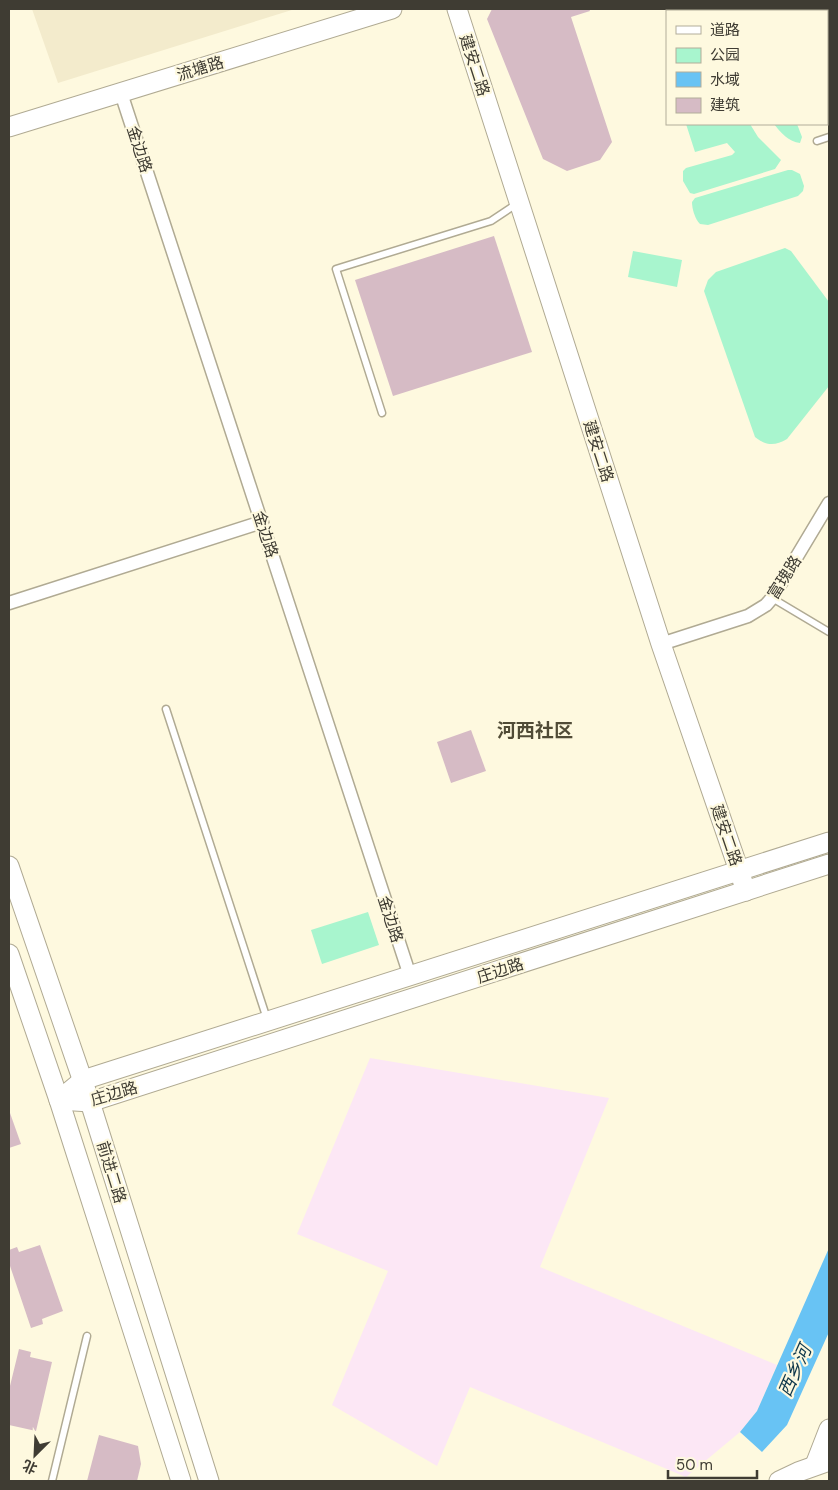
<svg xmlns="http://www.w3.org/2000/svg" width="838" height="1490" viewBox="0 0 838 1490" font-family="'DM Sans','Noto Sans SC',sans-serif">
  <rect width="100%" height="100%" fill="#fef9df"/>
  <!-- built -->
  <polygon fill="#f3ebcc" points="32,9 295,9 58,83"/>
  <!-- industrial -->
  <polygon fill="#fce7f5" points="370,1058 609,1098 540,1267 777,1365 757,1411 740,1432 686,1477 470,1387 437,1466 332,1405 388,1271 297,1234"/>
  <!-- green -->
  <g fill="#a8f5ce">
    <polygon points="686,124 750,124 758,137 781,160 775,169 694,194 690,193 683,181 683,171 686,168 732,155 735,152 727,143 695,152"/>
    <path d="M774,124H797L802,137L800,143C789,142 780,132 774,124Z"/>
    <path d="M788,170H792L800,174L804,186L803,191L798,196L708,225L700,224C695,219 692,209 692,202L695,198Z"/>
    <path d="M785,248L791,251L829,302V386L787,439C775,446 766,446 755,437L704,291L708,280L716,272Z"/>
    <polygon points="633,251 682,260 677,287 628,277"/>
    <polygon points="368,912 379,945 322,964 311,930"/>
  </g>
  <!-- water -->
  <polygon fill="#68c3f4" points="829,1248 829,1332 787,1425 762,1452 740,1432 757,1411"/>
  <!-- building -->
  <g fill="#d6bbc5">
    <polygon points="492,9 589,9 590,11 571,17 612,142 600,160 567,171 543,159 487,19"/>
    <polygon points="494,236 532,352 393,396 355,280"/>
    <polygon points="471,730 486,771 451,783 437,742"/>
    <polygon points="9,1113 10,1113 21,1144 9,1148"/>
    <polygon points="40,1245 63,1311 42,1319 43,1324 31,1328 9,1263 9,1250 17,1247 19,1252"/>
    <polygon points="19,1349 31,1352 30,1357 52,1362 36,1431 9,1425 9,1390"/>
    <polygon points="99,1435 138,1446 141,1464 137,1481 87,1481"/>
  </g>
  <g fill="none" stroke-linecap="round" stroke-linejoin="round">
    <defs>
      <g id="lane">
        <polyline points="817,141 829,137"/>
        <polyline points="382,413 336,269 491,221 518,203"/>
        <polyline points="772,598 829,632"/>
        <polyline points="166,709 267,1019"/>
        <polyline points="52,1481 87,1336"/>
      </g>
      <g id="street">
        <polyline points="121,93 410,976"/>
        <polyline points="9,603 262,522"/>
        <polyline points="661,644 748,616 766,605 772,598 829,503"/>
      </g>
      <g id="secondary">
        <polyline points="457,9 661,644 746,891"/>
        <polyline points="9,127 392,9"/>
        <polyline points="9,866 90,1102 209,1481"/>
        <polyline points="9,954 59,1100 181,1481"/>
        <polyline points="59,1100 83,1080 829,842"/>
        <polyline points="59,1100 90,1102 829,864"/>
        <polyline points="815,1465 829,1429"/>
        <polyline points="779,1481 798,1472 829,1461"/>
      </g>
    </defs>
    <!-- lane casing -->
    <use href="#lane" stroke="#b0aa93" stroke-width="9"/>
    <!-- street casing -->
    <use href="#street" stroke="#b0aa93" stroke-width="15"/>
    <!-- secondary casing -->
    <use href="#secondary" stroke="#b0aa93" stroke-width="21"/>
    <!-- lane -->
    <use href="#lane" stroke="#fff" stroke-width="6"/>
    <!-- street -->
    <use href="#street" stroke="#fff" stroke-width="12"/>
    <!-- secondary -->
    <use href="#secondary" stroke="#fff" stroke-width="19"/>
  </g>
  <g text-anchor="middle" stroke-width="4.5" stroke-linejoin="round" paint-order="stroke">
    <!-- street labels -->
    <g font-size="16" fill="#3f3c33" stroke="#fef9df">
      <text transform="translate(475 65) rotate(72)" y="6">建安二路</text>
      <text transform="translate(200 68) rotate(-17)" y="6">流塘路</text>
      <text transform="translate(140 149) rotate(72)" y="6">金边路</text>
      <text transform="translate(599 451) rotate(72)" y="6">建安二路</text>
      <text transform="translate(266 534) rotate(72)" y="6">金边路</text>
      <text transform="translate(784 577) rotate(-58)" y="6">富瑰路</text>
      <text transform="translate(727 835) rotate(71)" y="6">建安二路</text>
      <text transform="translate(391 919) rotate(72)" y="6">金边路</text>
      <text transform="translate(500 970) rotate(-18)" y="6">庄边路</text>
      <text transform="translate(114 1093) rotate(-16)" y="6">庄边路</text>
      <text transform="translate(112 1172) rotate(73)" y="6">前进二路</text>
    </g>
    <!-- water labels -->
    <g font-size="18" font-style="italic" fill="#0e374b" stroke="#fef9df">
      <text transform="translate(795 1371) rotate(-66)" y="6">西乡河</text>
    </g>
    <!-- quarter labels -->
    <g font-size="19" font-weight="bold" fill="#504b36" stroke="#fef9df">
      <text x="535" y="737">河西社区</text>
    </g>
  </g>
  <!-- border -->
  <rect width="838" height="1490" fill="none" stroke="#3f3c33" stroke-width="20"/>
  <!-- legend -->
  <rect x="666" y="10" width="162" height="115" fill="#fef9df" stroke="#b2ad9a"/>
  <rect x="676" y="26" width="25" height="8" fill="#ffffff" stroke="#b2ad9a"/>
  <text x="710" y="35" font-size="15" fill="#3f3c33">道路</text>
  <rect x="676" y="48" width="25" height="15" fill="#a8f5ce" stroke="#b2ad9a"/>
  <text x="710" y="60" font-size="15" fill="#3f3c33">公园</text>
  <rect x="676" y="72" width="25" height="15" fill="#68c3f4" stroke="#b2ad9a"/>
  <text x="710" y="85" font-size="15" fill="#3f3c33">水域</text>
  <rect x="676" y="98" width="25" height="15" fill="#d6bbc5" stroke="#b2ad9a"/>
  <text x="710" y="110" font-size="15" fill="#3f3c33">建筑</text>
  <!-- north arrow -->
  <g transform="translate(35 1455) rotate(204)" stroke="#fef9df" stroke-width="4" paint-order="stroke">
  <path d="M0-4L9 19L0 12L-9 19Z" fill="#3f3c33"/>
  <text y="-8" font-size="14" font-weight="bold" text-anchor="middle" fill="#3f3c33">北</text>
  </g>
  <!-- scale -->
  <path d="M668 1470v8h89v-8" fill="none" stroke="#3f3c33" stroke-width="2.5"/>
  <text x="676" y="1470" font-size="15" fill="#3f3c33" stroke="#fef9df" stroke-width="4" paint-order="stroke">50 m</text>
</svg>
